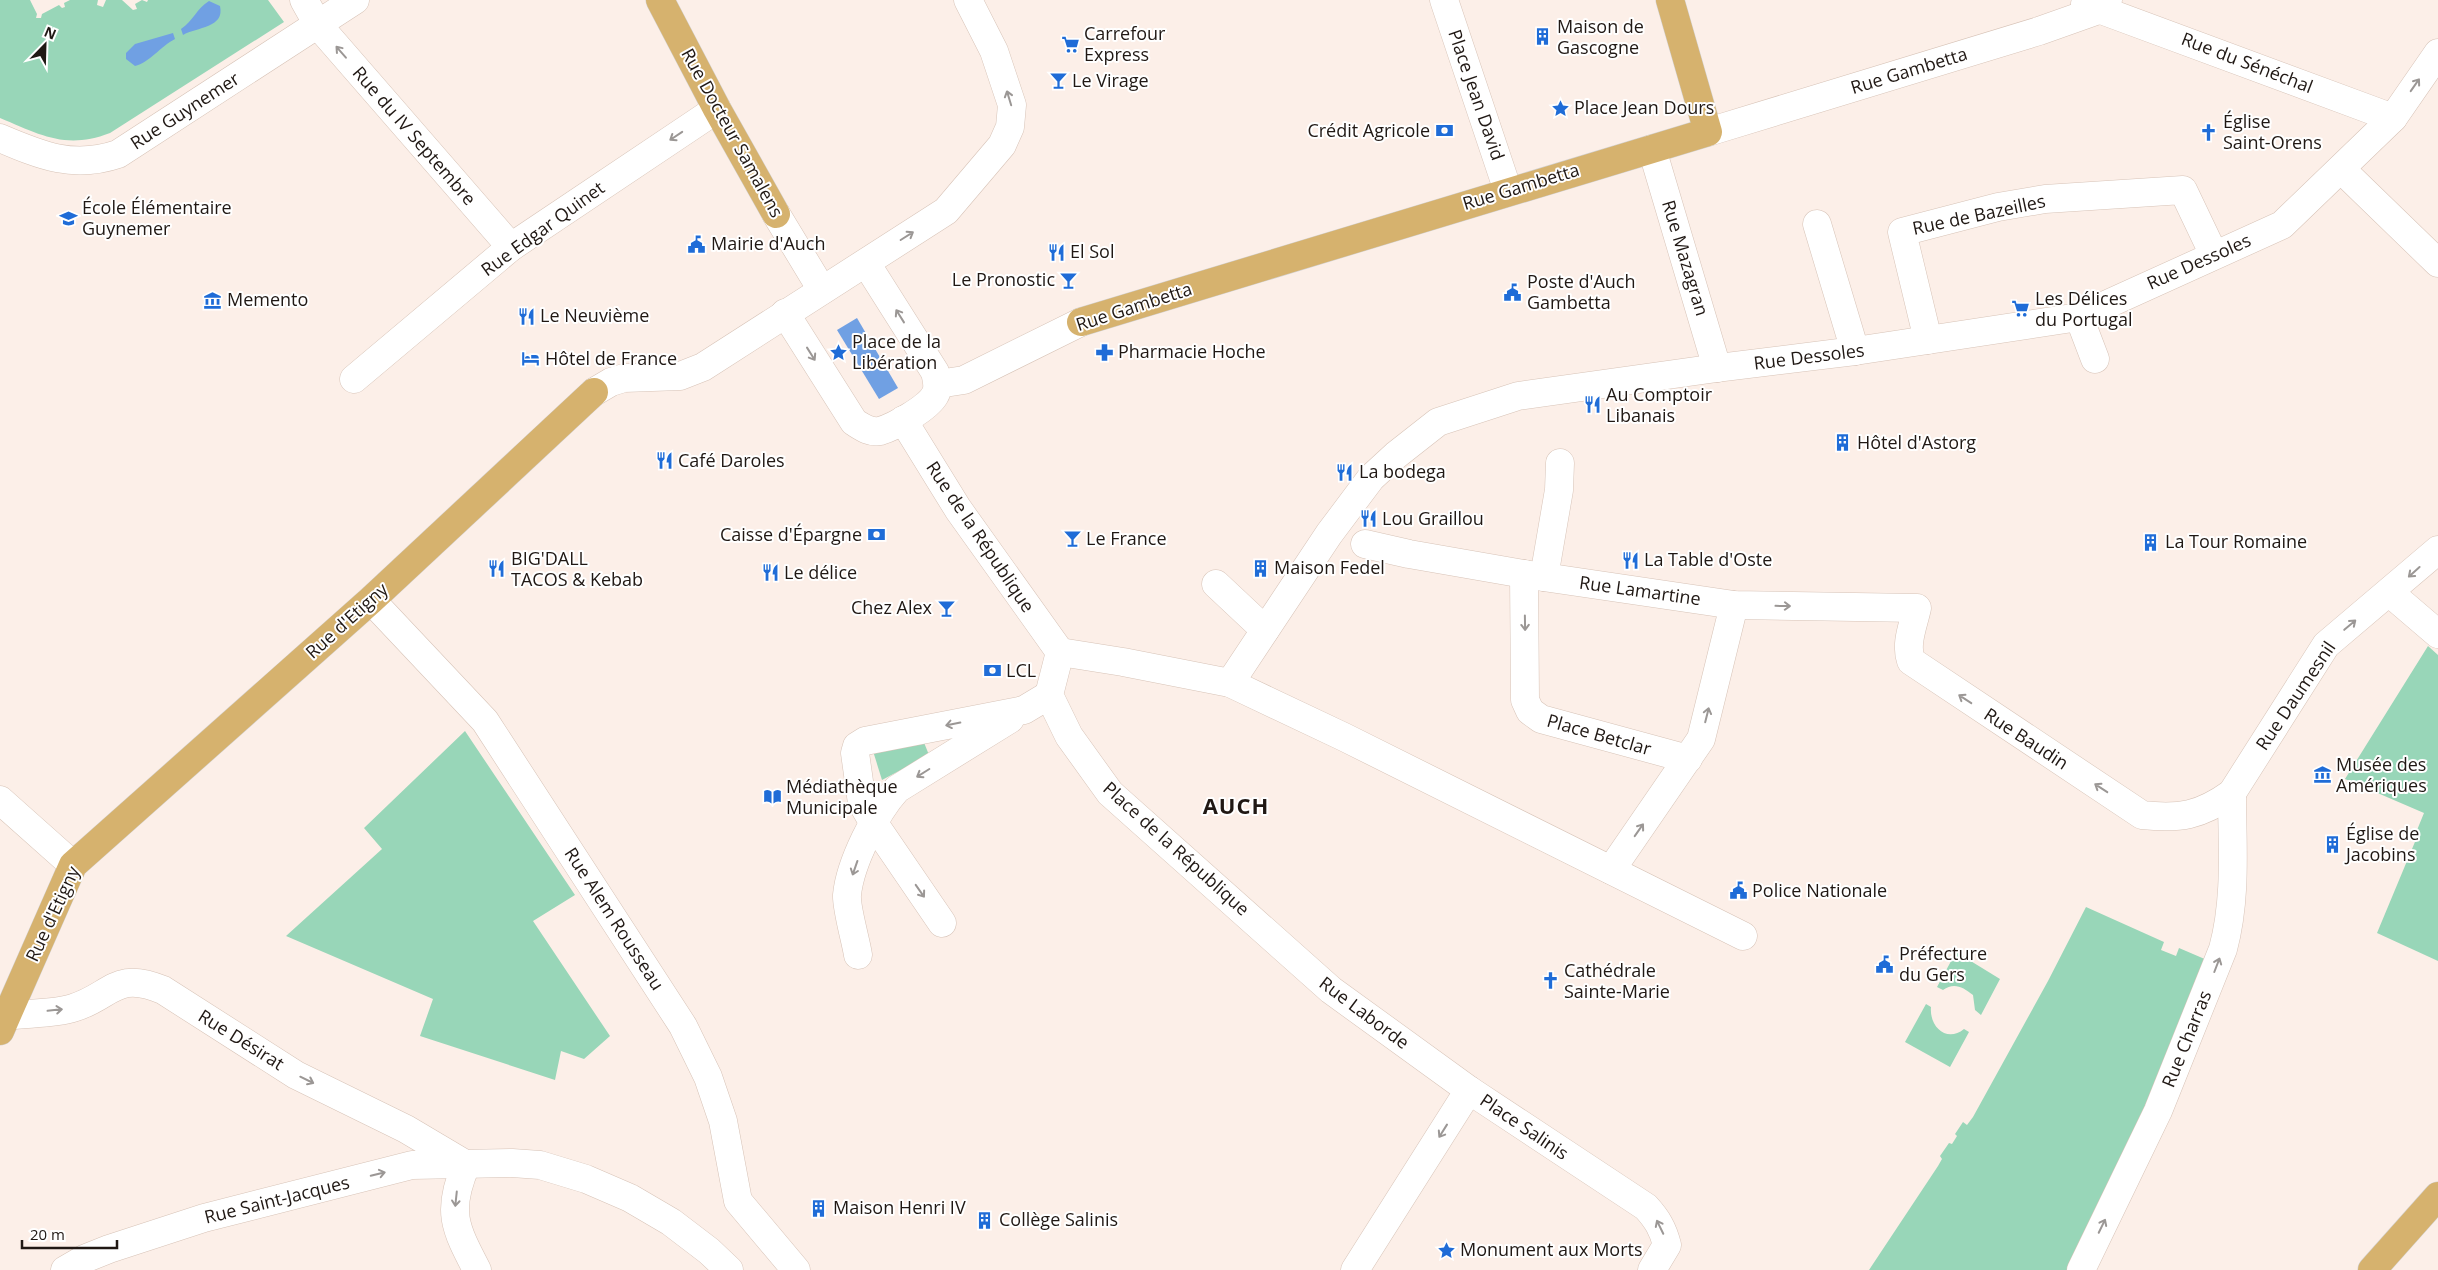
<svg xmlns="http://www.w3.org/2000/svg" width="2438" height="1270" viewBox="0 0 2438 1270" font-family="'Open Sans',sans-serif">
  <rect width="100%" height="100%" fill="#fcefe8"/>
  <!-- green -->
  <g fill="#98d6b8">
    <path d="M0,0H30L37,14L36,18H41L42,14L59,5L62,8L65,7L64,3L70,0H98L97,5L103,7L106,0H122L133,10L137,9L135,4L142,0L147,2L148,0H268L284,22L110,133C66,150 41,135 0,118Z"/>
    <polygon points="2428,646 2438,655 2438,961 2377,933 2417,837 2415,835 2424,813 2345,779"/>
    <polygon points="465,731 575,895 533,921 610,1036 584,1059 561,1051 555,1080 420,1036 433,999 286,936 382,849 364,828"/>
    <polygon points="923,740 929,755 882,780 873,751"/>
    <polygon points="2086,907 2164,942 2161,950 2176,956 2179,948 2207,960 2149,1107 2070,1270 1869,1270 1938,1166 1942,1159 1940,1156 1949,1143 1952,1144 1957,1136 1955,1134 1963,1122 1967,1125 1973,1117 2048,981"/>
    <path d="M1956,952L2000,979L1981,1015L1975,1010L1973,995C1963,987 1954,982 1943,990L1937,987Z"/>
    <path d="M1926,1004L1931,1007C1929,1027 1947,1043 1964,1029L1969,1032L1950,1067L1905,1042Z"/>
  </g>
  <!-- water -->
  <g fill="#70a0e3">
    <path d="M209,1L220,6C225,28 197,27 183,35L181,29C193,21 197,8 209,1Z"/>
    <path d="M173,33L175,39C161,46 149,63 135,66L126,59V53L135,44Z"/>
    <polygon points="857,318 898,388 879,399 837,330"/>
  </g>
  <g fill="none" stroke-linecap="round" stroke-linejoin="round">
    <defs>
      <g id="minor">
        <polyline points="304,0 318,25 511,247"/>
        <polyline points="1444,0 1508,191"/>
        <polyline points="2085,4 2393,118"/>
        <polyline points="1708,132 2039,31 2101,9 2108,0"/>
        <path d="M0,138C42,156 74,169 118,154L355,0"/>
        <polyline points="1652,149 1717,368"/>
        <polyline points="2341,169 2438,263"/>
        <polyline points="776,214 822,290"/>
        <polyline points="1817,224 1855,351"/>
        <path d="M785,313L854,422C862,427 870,433 880,431C894,427 928,408 935,395C939,388 937,380 935,372L866,263"/>
        <polyline points="2079,317 2095,359"/>
        <polyline points="1928,340 1902,232 1998,207 2045,199 2183,190 2214,255"/>
        <polyline points="354,379 511,247 717,109"/>
        <polyline points="938,384 964,380 1081,322"/>
        <polyline points="594,392 611,382 624,378 680,376 703,367 946,211 1002,145 1010,127 1012,105 994,51 968,0"/>
        <polyline points="903,420 958,509 1060,652"/>
        <path d="M1365,544L1409,554L1524,574L1734,605L1917,608C1913,626 1905,644 1911,661L2142,815C2180,819 2200,816 2232,793L2326,645L2438,550"/>
        <polyline points="1524,574 1525,700 1530,711 1541,719 1688,759"/>
        <polyline points="1544,577 1559,490 1560,463"/>
        <polyline points="1216,584 1265,630"/>
        <polyline points="2390,593 2438,634"/>
        <polyline points="371,600 485,721 683,1026 708,1077 723,1121 738,1201 796,1270"/>
        <path d="M1060,652L1049,695L1069,736L1110,793L1331,990L1469,1090L1646,1207C1657,1219 1663,1229 1667,1245L1652,1270"/>
        <polyline points="1060,652 1123,662 1230,683 1344,737 1743,936"/>
        <polyline points="1230,683 1329,534 1371,478 1396,455 1438,422 1518,396 1717,368 1855,351 2079,317 2282,225 2393,118 2438,53"/>
        <polyline points="0,800 73,865"/>
        <polyline points="1611,870 1701,739 1734,605"/>
        <polyline points="942,923 873,822 862,803 855,753 857,746 865,741 1024,710 1049,695"/>
        <path d="M858,955C856,941 846,908 847,895C850,863 876,812 897,789L1010,719"/>
        <path d="M7,1016C26,1013 54,1014 73,1008C112,996 115,970 163,990L296,1075L406,1129L465,1164"/>
        <path d="M466,1165C446,1211 455,1228 477,1270"/>
        <polyline points="65,1270 84,1259 109,1249 204,1218 412,1165 512,1163 540,1165 586,1179 630,1198 671,1222 709,1251 729,1270"/>
        <polyline points="1355,1270 1469,1090"/>
        <path d="M2081,1270L2158,1111L2223,949C2237,897 2232,845 2232,793"/>
      </g>
      <g id="major">
        <polyline points="660,0 717,109 776,214"/>
        <polyline points="1081,322 1708,132 1670,0"/>
        <polyline points="0,1031 73,865 371,600 594,392"/>
        <polyline points="2372,1270 2438,1196"/>
      </g>
    </defs>
    <!-- minor casing -->
    <use href="#minor" stroke="#d7c3b7" stroke-width="29"/>
    <!-- major casing -->
    <use href="#major" stroke="#d2d1d0" stroke-width="29"/>
    <!-- minor -->
    <use href="#minor" stroke="#fff" stroke-width="28"/>
    <!-- major -->
    <use href="#major" stroke="#d6b26e" stroke-width="28"/>
  </g>
  <!-- one-way arrows -->
  <defs><path id="oneway-shaft" d="M-6 0H5M1.5-3L5.5 0L1.5 3" fill="none" stroke-width="1.6" stroke-linecap="round" stroke-linejoin="round" transform="scale(1.25)"/></defs>
  <g stroke="#9b9795">
    <use href="#oneway-shaft" transform="translate(341 52) rotate(-131)"/>
    <use href="#oneway-shaft" transform="translate(2415 85) rotate(-55)"/>
    <use href="#oneway-shaft" transform="translate(1009 98) rotate(-107)"/>
    <use href="#oneway-shaft" transform="translate(676 136) rotate(146)"/>
    <use href="#oneway-shaft" transform="translate(907 236) rotate(-32)"/>
    <use href="#oneway-shaft" transform="translate(900 316) rotate(-122)"/>
    <use href="#oneway-shaft" transform="translate(811 354) rotate(58)"/>
    <use href="#oneway-shaft" transform="translate(2414 572) rotate(138)"/>
    <use href="#oneway-shaft" transform="translate(1783 606) rotate(1)"/>
    <use href="#oneway-shaft" transform="translate(1525 623) rotate(89)"/>
    <use href="#oneway-shaft" transform="translate(2350 625) rotate(-40)"/>
    <use href="#oneway-shaft" transform="translate(1965 699) rotate(-147)"/>
    <use href="#oneway-shaft" transform="translate(1707 715) rotate(-76)"/>
    <use href="#oneway-shaft" transform="translate(953 724) rotate(169)"/>
    <use href="#oneway-shaft" transform="translate(923 773) rotate(148)"/>
    <use href="#oneway-shaft" transform="translate(2101 788) rotate(-147)"/>
    <use href="#oneway-shaft" transform="translate(1639 830) rotate(-55)"/>
    <use href="#oneway-shaft" transform="translate(855 868) rotate(109)"/>
    <use href="#oneway-shaft" transform="translate(920 891) rotate(55)"/>
    <use href="#oneway-shaft" transform="translate(2217 965) rotate(-69)"/>
    <use href="#oneway-shaft" transform="translate(55 1010) rotate(-6)"/>
    <use href="#oneway-shaft" transform="translate(307 1080) rotate(26)"/>
    <use href="#oneway-shaft" transform="translate(1443 1131) rotate(122)"/>
    <use href="#oneway-shaft" transform="translate(378 1174) rotate(-14)"/>
    <use href="#oneway-shaft" transform="translate(456 1199) rotate(96)"/>
    <use href="#oneway-shaft" transform="translate(2102 1226) rotate(-64)"/>
    <use href="#oneway-shaft" transform="translate(1660 1227) rotate(-116)"/>
  </g>
  <!-- icons -->
  <defs>
    <symbol id="building-bare" viewBox="-9 -9 18 18"><path d="M-4-6H4V6H1V3H-1V6H-4ZM-2.5-4.3h1.7v1.8h-1.7ZM.8-4.3h1.7v1.8H.8ZM-2.5-1h1.7V.8h-1.7ZM.8-1h1.7V.8H.8Z" fill="#1f6cd7" stroke="#fff" stroke-width="2.5" paint-order="stroke"/></symbol>
    <symbol id="supermarket-bare" viewBox="-9 -9 18 18"><path d="M-6-5.5h2.5l.6 2H6L4.5 2H-2.5L-4.4-4H-6ZM-1.5 3.2a1.3 1.3 0 1 0 .1 0ZM3 3.2a1.3 1.3 0 1 0 .1 0Z" fill="#1f6cd7" stroke="#fff" stroke-width="2.5" paint-order="stroke"/></symbol>
    <symbol id="bar-bare" viewBox="-9 -9 18 18"><path d="M-6-5H6L.8 .8V4.5H3.5V6h-7V4.5H-.8V.8Z" fill="#1f6cd7" stroke="#fff" stroke-width="2.5" paint-order="stroke"/></symbol>
    <symbol id="sight-bare" viewBox="-9 -9 18 18"><path d="M0-6L1.8-2.2L6-1.7L2.9 1.2L3.7 5.4L0 3.3L-3.7 5.4L-2.9 1.2L-6-1.7L-1.8-2.2Z" fill="#1f6cd7" stroke="#fff" stroke-width="2.5" paint-order="stroke"/></symbol>
    <symbol id="bank-bare" viewBox="-9 -9 18 18"><path d="M-6-4H6V4H-6ZM0-2.3a2.3 2.3 0 1 0 0 4.6a2.3 2.3 0 1 0 0-4.6Z" fill="#1f6cd7" stroke="#fff" stroke-width="2.5" paint-order="stroke"/></symbol>
    <symbol id="church-bare" viewBox="-9 -9 18 18"><path d="M-1.2-6h2.4v3.5h3.3v2.4h-3.3V6h-2.4V-.1h-3.3v-2.4h3.3Z" fill="#1f6cd7" stroke="#fff" stroke-width="2.5" paint-order="stroke"/></symbol>
    <symbol id="school-bare" viewBox="-9 -9 18 18"><path d="M0-5L7-2L0 1L-7-2ZM-4 1L0 2.5L4 1V4Q0 6-4 4Z" fill="#1f6cd7" stroke="#fff" stroke-width="2.5" paint-order="stroke"/></symbol>
    <symbol id="civic-bare" viewBox="-9 -9 18 18"><path d="M-.6-6.5H3V-4.5H.6V-3L4-1V1h2V6H-6V1h2V-1L-.6-3ZM-1.2 2.5V6h2.4V2.5Z" fill="#1f6cd7" stroke="#fff" stroke-width="2.5" paint-order="stroke"/></symbol>
    <symbol id="restaurant-bare" viewBox="-9 -9 18 18"><path d="M-5-6h1v4h1v-4h1v4h1v-4h1v5L-1.5 .5V6h-2V.5L-5-1ZM5-6V6H3V1.5H1.5Q1.5-4 5-6Z" fill="#1f6cd7" stroke="#fff" stroke-width="2.5" paint-order="stroke"/></symbol>
    <symbol id="museum-bare" viewBox="-9 -9 18 18"><path d="M0-6L6-3V-2H-6V-3ZM-5-1h2V3h-2ZM-1-1h2V3h-2ZM3-1h2V3H3ZM-6 4H6V6H-6Z" fill="#1f6cd7" stroke="#fff" stroke-width="2.5" paint-order="stroke"/></symbol>
    <symbol id="pharmacy-bare" viewBox="-9 -9 18 18"><path d="M-2-6h4v4h4v4h-4v4h-4v-4h-4v-4h4Z" fill="#1f6cd7" stroke="#fff" stroke-width="2.5" paint-order="stroke"/></symbol>
    <symbol id="hotel-bare" viewBox="-9 -9 18 18"><path d="M-6-4.5h1.5V1H6V5H4.5V3h-9V5H-6ZM-4 0a1.8 1.8 0 1 1 3.6 0ZM.5 0V-2.5h3Q6-2.5 6 0Z" fill="#1f6cd7" stroke="#fff" stroke-width="2.5" paint-order="stroke"/></symbol>
    <symbol id="library-bare" viewBox="-9 -9 18 18"><path d="M-6-4Q-3-5.5-.7-3.5V5Q-3 3-6 4ZM6-4Q3-5.5 .7-3.5V5Q3 3 6 4Z" fill="#1f6cd7" stroke="#fff" stroke-width="2.5" paint-order="stroke"/></symbol>
  </defs>
  <g fill-rule="evenodd">
    <use href="#building-bare" x="1530" y="24" width="25" height="25"/>
    <use href="#supermarket-bare" x="1058" y="32" width="25" height="25"/>
    <use href="#bar-bare" x="1046" y="68" width="25" height="25"/>
    <use href="#sight-bare" x="1548" y="96" width="25" height="25"/>
    <use href="#bank-bare" x="1432" y="118" width="25" height="25"/>
    <use href="#church-bare" x="2196" y="120" width="25" height="25"/>
    <use href="#school-bare" x="56" y="206" width="25" height="25"/>
    <use href="#civic-bare" x="684" y="232" width="25" height="25"/>
    <use href="#restaurant-bare" x="1044" y="240" width="25" height="25"/>
    <use href="#bar-bare" x="1056" y="268" width="25" height="25"/>
    <use href="#civic-bare" x="1500" y="280" width="25" height="25"/>
    <use href="#museum-bare" x="200" y="288" width="25" height="25"/>
    <use href="#supermarket-bare" x="2008" y="296" width="25" height="25"/>
    <use href="#restaurant-bare" x="514" y="304" width="25" height="25"/>
    <use href="#sight-bare" x="826" y="340" width="25" height="25"/>
    <use href="#pharmacy-bare" x="1092" y="340" width="25" height="25"/>
    <use href="#hotel-bare" x="518" y="346" width="25" height="25"/>
    <use href="#restaurant-bare" x="1580" y="392" width="25" height="25"/>
    <use href="#building-bare" x="1830" y="430" width="25" height="25"/>
    <use href="#restaurant-bare" x="652" y="448" width="25" height="25"/>
    <use href="#restaurant-bare" x="1332" y="460" width="25" height="25"/>
    <use href="#restaurant-bare" x="1356" y="506" width="25" height="25"/>
    <use href="#bank-bare" x="864" y="522" width="25" height="25"/>
    <use href="#bar-bare" x="1060" y="526" width="25" height="25"/>
    <use href="#building-bare" x="2138" y="530" width="25" height="25"/>
    <use href="#restaurant-bare" x="1618" y="548" width="25" height="25"/>
    <use href="#building-bare" x="1248" y="556" width="25" height="25"/>
    <use href="#restaurant-bare" x="484" y="556" width="25" height="25"/>
    <use href="#restaurant-bare" x="758" y="560" width="25" height="25"/>
    <use href="#bar-bare" x="934" y="596" width="25" height="25"/>
    <use href="#bank-bare" x="980" y="658" width="25" height="25"/>
    <use href="#museum-bare" x="2310" y="762" width="25" height="25"/>
    <use href="#library-bare" x="760" y="784" width="25" height="25"/>
    <use href="#building-bare" x="2320" y="832" width="25" height="25"/>
    <use href="#civic-bare" x="1726" y="878" width="25" height="25"/>
    <use href="#civic-bare" x="1872" y="952" width="25" height="25"/>
    <use href="#church-bare" x="1538" y="968" width="25" height="25"/>
    <use href="#building-bare" x="806" y="1196" width="25" height="25"/>
    <use href="#building-bare" x="972" y="1208" width="25" height="25"/>
    <use href="#sight-bare" x="1434" y="1238" width="25" height="25"/>
  </g>
  <g text-anchor="middle" stroke-width="4" stroke-linejoin="round" paint-order="stroke">
    <!-- poi labels -->
    <g font-size="18" fill="#201814" stroke="#fff" text-anchor="start">
      <text x="1557" y="33">Maison de<tspan x="1557" dy="21">Gascogne</tspan></text>
      <text x="1084" y="40">Carrefour<tspan x="1084" dy="21">Express</tspan></text>
      <text x="1072" y="87">Le Virage</text>
      <text x="1574" y="114">Place Jean Dours</text>
      <text x="2223" y="128">Église<tspan x="2223" dy="21">Saint-Orens</tspan></text>
      <text x="1430" y="137" text-anchor="end">Crédit Agricole</text>
      <text x="82" y="214">École Élémentaire<tspan x="82" dy="21">Guynemer</tspan></text>
      <text x="711" y="250">Mairie d'Auch</text>
      <text x="1070" y="258">El Sol</text>
      <text x="1055" y="286" text-anchor="end">Le Pronostic</text>
      <text x="1527" y="288">Poste d'Auch<tspan x="1527" dy="21">Gambetta</tspan></text>
      <text x="2035" y="305">Les Délices<tspan x="2035" dy="21">du Portugal</tspan></text>
      <text x="227" y="306">Memento</text>
      <text x="540" y="322">Le Neuvième</text>
      <text x="852" y="348">Place de la<tspan x="852" dy="21">Libération</tspan></text>
      <text x="1118" y="358">Pharmacie Hoche</text>
      <text x="545" y="365">Hôtel de France</text>
      <text x="1606" y="401">Au Comptoir<tspan x="1606" dy="21">Libanais</tspan></text>
      <text x="1857" y="449">Hôtel d'Astorg</text>
      <text x="678" y="467">Café Daroles</text>
      <text x="1359" y="478">La bodega</text>
      <text x="1382" y="525">Lou Graillou</text>
      <text x="862" y="541" text-anchor="end">Caisse d'Épargne</text>
      <text x="1086" y="545">Le France</text>
      <text x="2165" y="548">La Tour Romaine</text>
      <text x="511" y="565">BIG'DALL<tspan x="511" dy="21">TACOS &amp; Kebab</tspan></text>
      <text x="1644" y="566">La Table d'Oste</text>
      <text x="1274" y="574">Maison Fedel</text>
      <text x="784" y="579">Le délice</text>
      <text x="932" y="614" text-anchor="end">Chez Alex</text>
      <text x="1006" y="677">LCL</text>
      <text x="2336" y="771">Musée des<tspan x="2336" dy="21">Amériques</tspan></text>
      <text x="786" y="793">Médiathèque<tspan x="786" dy="21">Municipale</tspan></text>
      <text x="2346" y="840">Église de<tspan x="2346" dy="21">Jacobins</tspan></text>
      <text x="1752" y="897">Police Nationale</text>
      <text x="1899" y="960">Préfecture<tspan x="1899" dy="21">du Gers</tspan></text>
      <text x="1564" y="977">Cathédrale<tspan x="1564" dy="21">Sainte-Marie</tspan></text>
      <text x="833" y="1214">Maison Henri IV</text>
      <text x="999" y="1226">Collège Salinis</text>
      <text x="1460" y="1256">Monument aux Morts</text>
    </g>
    <!-- street labels -->
    <g font-size="18" fill="#201814" stroke="#fff">
      <text transform="translate(2247 63) rotate(21)" y="6">Rue du Sénéchal</text>
      <text transform="translate(1909 71) rotate(-17)" y="6">Rue Gambetta</text>
      <text transform="translate(1476 95) rotate(71)" y="6">Place Jean David</text>
      <text transform="translate(185 111) rotate(-33)" y="6">Rue Guynemer</text>
      <text transform="translate(732 133) rotate(61)" y="6">Rue Docteur Samalens</text>
      <text transform="translate(414 136) rotate(49)" y="6">Rue du IV Septembre</text>
      <text transform="translate(1521 187) rotate(-17)" y="6">Rue Gambetta</text>
      <text transform="translate(1979 215) rotate(-12)" y="6">Rue de Bazeilles</text>
      <text transform="translate(543 229) rotate(-36)" y="6">Rue Edgar Quinet</text>
      <text transform="translate(1685 258) rotate(73)" y="6">Rue Mazagran</text>
      <text transform="translate(2199 262) rotate(-24)" y="6">Rue Dessoles</text>
      <text transform="translate(1134 307) rotate(-18)" y="6">Rue Gambetta</text>
      <text transform="translate(1809 357) rotate(-7)" y="6">Rue Dessoles</text>
      <text transform="translate(980 537) rotate(56)" y="6">Rue de la République</text>
      <text transform="translate(1640 591) rotate(8)" y="6">Rue Lamartine</text>
      <text transform="translate(347 621) rotate(-42)" y="6">Rue d'Etigny</text>
      <text transform="translate(2296 696) rotate(-56)" y="6">Rue Daumesnil</text>
      <text transform="translate(1599 735) rotate(16)" y="6">Place Betclar</text>
      <text transform="translate(2026 739) rotate(33)" y="6">Rue Baudin</text>
      <text transform="translate(1176 849) rotate(42)" y="6">Place de la République</text>
      <text transform="translate(53 914) rotate(-65)" y="6">Rue d'Etigny</text>
      <text transform="translate(614 919) rotate(57)" y="6">Rue Alem Rousseau</text>
      <text transform="translate(1364 1013) rotate(37)" y="6">Rue Laborde</text>
      <text transform="translate(2187 1039) rotate(-68)" y="6">Rue Charras</text>
      <text transform="translate(241 1040) rotate(32)" y="6">Rue Désirat</text>
      <text transform="translate(1524 1127) rotate(34)" y="6">Place Salinis</text>
      <text transform="translate(277 1200) rotate(-14)" y="6">Rue Saint-Jacques</text>
    </g>
    <!-- district labels -->
    <g font-size="22" font-weight="bold" letter-spacing="1" fill="#201814" stroke="#fff">
      <text x="1236" y="814">AUCH</text>
    </g>
  </g>
  <!-- north arrow -->
  <g transform="translate(45 45) rotate(23)" stroke="#ffffff" stroke-width="4" paint-order="stroke">
  <path d="M0-4L9 19L0 12L-9 19Z" fill="#201814"/>
  <text y="-8" font-size="14" font-weight="bold" text-anchor="middle" fill="#201814">N</text>
  </g>
  <!-- scale -->
  <path d="M22 1240v8h95v-8" fill="none" stroke="#201814" stroke-width="2.5"/>
  <text x="30" y="1240" font-size="15" fill="#201814" stroke="#ffffff" stroke-width="4" paint-order="stroke">20 m</text>
</svg>
